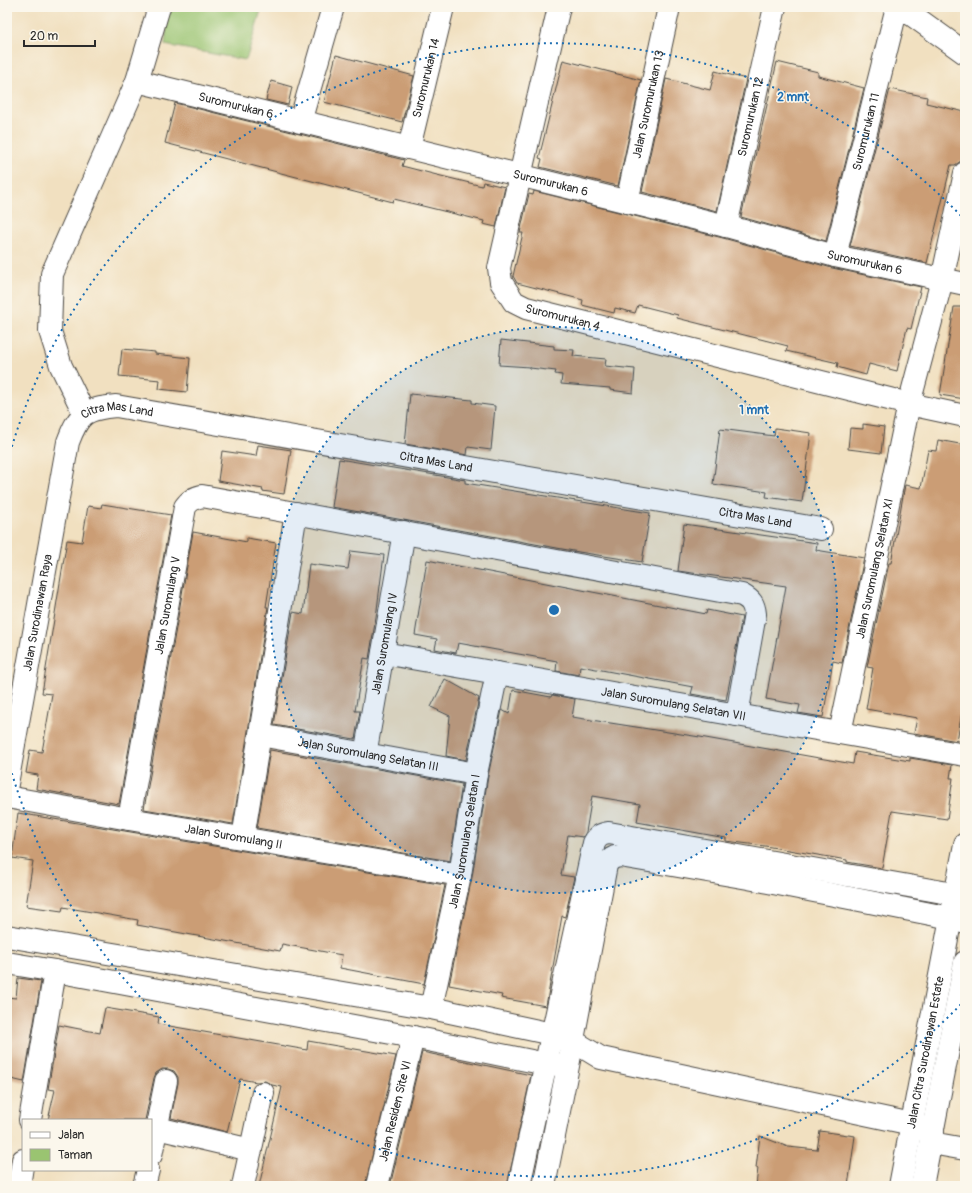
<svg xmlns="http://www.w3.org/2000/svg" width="972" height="1193" viewBox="0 0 972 1193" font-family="Pangolin,sans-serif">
  <rect width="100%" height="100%" fill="#fbf7ec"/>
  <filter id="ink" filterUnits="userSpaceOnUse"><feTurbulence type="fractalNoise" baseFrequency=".025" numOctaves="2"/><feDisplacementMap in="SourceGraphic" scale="8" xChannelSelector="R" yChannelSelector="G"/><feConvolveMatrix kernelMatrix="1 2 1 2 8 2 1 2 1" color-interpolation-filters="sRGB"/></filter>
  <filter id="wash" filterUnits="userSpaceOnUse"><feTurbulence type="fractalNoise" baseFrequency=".012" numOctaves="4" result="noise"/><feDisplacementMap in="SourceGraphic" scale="16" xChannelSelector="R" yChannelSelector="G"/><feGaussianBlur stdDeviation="0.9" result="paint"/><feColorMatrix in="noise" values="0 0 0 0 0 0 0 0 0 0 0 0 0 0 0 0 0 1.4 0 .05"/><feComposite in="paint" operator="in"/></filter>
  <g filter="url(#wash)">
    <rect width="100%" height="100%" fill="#f1e0c0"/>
    <!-- green -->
    <polygon fill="#9ac471" stroke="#62784e" points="168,7 262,7 246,60 165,45"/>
    <g id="blocks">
      <!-- building -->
      <g fill="#cb9d75">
        <polygon points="336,55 414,76 402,122 324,102"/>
        <polygon points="563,60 641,80 618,186 540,167 542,159 539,158"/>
        <polygon points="777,62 818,72 818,76 864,88 826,241 741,217"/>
        <polygon points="715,71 746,79 717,211 642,192 666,79 710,90"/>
        <polygon points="271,81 292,87 288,105 266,100"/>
        <polygon points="890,89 927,97 926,103 965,112 965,161 961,161 955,165 951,165 927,263 850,246"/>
        <polygon points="175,103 404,160 402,166 433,174 482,186 483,182 505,187 496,227 483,224 484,221 394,199 393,202 165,143"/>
        <polygon points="534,191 723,238 832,268 921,287 911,329 907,328 897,371 869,364 866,375 837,367 838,363 786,351 788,346 677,318 678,315 638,305 635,313 615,308 614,313 582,305 583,300 517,283 513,276 523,233 520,233 529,194 533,195"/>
        <polygon points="954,307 965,307 965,399 940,395"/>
        <polygon points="501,340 554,346 554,349 574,350 573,356 606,359 605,366 635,369 633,393 610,390 610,388 561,384 562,375 555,374 556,371 530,368 530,367 499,365"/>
        <polygon points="122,349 155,352 155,354 190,358 187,392 159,389 160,380 119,376"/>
        <polygon points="410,394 472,400 472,403 495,406 491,450 468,447 467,455 405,444"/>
        <polygon points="863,424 884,427 881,453 848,449 850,428 863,429"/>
        <polygon points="775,428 811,433 802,502 766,497 767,492 713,484 720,429 774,436"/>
        <polygon points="938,440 965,445 965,694 957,741 914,733 917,718 866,709 873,668 867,667 889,563 891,563 905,485 921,488 928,450 936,451"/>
        <polygon points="258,445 291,450 284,494 262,491 263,489 218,481 222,451 256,456"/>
        <polygon points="339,459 465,480 465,483 650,513 642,562 579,552 332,507"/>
        <polygon points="102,504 171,515 119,804 36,789 38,775 26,773 30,750 42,752 52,694 42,693 67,540 82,542 88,506 101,508"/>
        <polygon points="684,524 817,543 816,550 864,558 842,663 833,661 823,717 798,713 800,705 766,699 786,586 678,571"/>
        <polygon points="193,532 247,542 247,538 276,543 266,607 268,607 233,824 144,809"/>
        <polygon points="351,551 384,555 376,617 369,659 364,658 355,711 360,711 355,739 274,725 293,612 303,614 309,564 348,569"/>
        <polygon points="427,560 706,614 707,610 742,617 726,700 691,694 693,687 580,666 579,675 556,671 557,661 458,643 456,653 435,649 437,639 415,635"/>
        <polygon points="445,679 479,698 466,760 446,756 450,716 431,707"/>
        <polygon points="513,690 551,697 552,695 575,699 572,717 700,737 853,764 855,752 910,761 910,758 952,765 950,778 953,778 947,819 892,811 882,868 847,862 847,860 765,846 726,841 726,838 637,822 640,804 592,796 586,832 583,837 568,835 561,875 574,877 565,917 562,916 546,1006 501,998 502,995 449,985 472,877 488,776 502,710 509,714"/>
        <polygon points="270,750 462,784 450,861 257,828"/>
        <polygon points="18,813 445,885 424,984 340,968 342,955 282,944 280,951 137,925 138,920 63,907 62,911 26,906 33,861 12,858"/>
        <polygon points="18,978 41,981 24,1082 7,1078 7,997 16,998"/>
        <polygon points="105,1008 159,1017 158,1024 307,1050 308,1041 396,1056 365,1186 259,1186 282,1087 272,1085 265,1081 257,1082 240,1079 227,1132 171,1118 178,1083 178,1077 174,1071 168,1069 162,1069 156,1073 154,1078 145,1120 48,1120 55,1090 48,1089 59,1025 100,1033"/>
        <polygon points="422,1052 531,1075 507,1186 390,1186"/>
        <polygon points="820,1131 855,1136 848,1186 756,1186 758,1168 756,1168 760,1136 788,1147 817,1150"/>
      </g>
    </g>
  </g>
  <g filter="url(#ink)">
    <use href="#blocks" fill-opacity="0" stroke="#494641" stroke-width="1"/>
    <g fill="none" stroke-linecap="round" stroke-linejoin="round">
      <defs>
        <g id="minor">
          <path id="s1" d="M559,7L520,176L499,268L501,282L514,302L526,308L909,404L965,416"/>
          <polyline points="901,7 965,53"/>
          <path id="s2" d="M137,81L726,226L835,256L965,284"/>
          <polyline points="300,122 333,7"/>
          <path id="s3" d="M409,148L443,7"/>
          <path id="s4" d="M627,202L669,7"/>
          <path id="s5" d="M726,226L775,7"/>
          <path id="s6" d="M835,256L897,7"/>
          <polyline points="84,413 61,366 50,331 52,274 137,81 159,7"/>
          <path id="s7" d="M383,653L965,755"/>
          <path id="s8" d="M840,733L909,404L942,280L965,173"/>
          <path id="s9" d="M260,735L476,774"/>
          <path id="s10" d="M365,755L404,532"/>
          <path id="s11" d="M7,784L68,442C79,413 85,409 116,406L821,529"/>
          <path id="s12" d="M7,797L129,819L460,875"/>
          <path id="s13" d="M129,819L185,507C190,500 194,498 202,496L742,595C751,600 754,604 755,614L737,715"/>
          <polyline points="243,838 296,513"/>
          <polyline points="7,936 431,1008 552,1034 573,1041 601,1058 912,1124 933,1131"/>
          <polyline points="7,963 55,971 413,1037 546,1064 560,1065"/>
          <path id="s14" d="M431,1008L460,875L476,774L497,673"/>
          <polyline points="30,1120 55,971"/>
          <polyline points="157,1128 251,1150"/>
          <polyline points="931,1143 965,1149"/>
          <polyline points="151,1155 166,1081"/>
          <polyline points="19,1186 23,1160"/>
          <polyline points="144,1186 148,1170"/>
          <polyline points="243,1186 263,1093"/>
          <path id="s15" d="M377,1186L413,1037"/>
          <path d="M519,1186L594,843C598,836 601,834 609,833L965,896"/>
          <path d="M544,1186L568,1066L606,865C610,859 613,857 620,856L748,878L951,918L965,923"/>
          <path id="s16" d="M900,1186L965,844"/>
          <polyline points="922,1186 965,962"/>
        </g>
      </defs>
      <!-- minor casing -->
      <use href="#minor" stroke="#494641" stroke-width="24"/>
      <!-- minor -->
      <use href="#minor" stroke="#fff" stroke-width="22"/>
    </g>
  </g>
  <!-- distance rings -->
  <circle cx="554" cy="610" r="283" fill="#1f6fb2" fill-opacity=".12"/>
  <g fill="none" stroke="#1f6fb2" stroke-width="2" stroke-dasharray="2 4">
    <circle cx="554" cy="610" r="283"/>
    <path d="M965 1000A566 566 0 0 1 7 756M7 464A566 566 0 0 1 965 220"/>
  </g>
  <g text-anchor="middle" stroke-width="3" stroke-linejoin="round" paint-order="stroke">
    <!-- street labels -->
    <g font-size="12" fill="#2b2b2b" stroke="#fbf7ec">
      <text dy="4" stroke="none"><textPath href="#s3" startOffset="72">Suromurukan 14</textPath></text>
      <text dy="4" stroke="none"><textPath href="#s4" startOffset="100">Jalan Suromurukan 13</textPath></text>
      <text dy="4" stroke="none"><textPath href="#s2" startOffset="102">Suromurukan 6</textPath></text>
      <text dy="4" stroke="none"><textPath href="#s5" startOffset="112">Suromurukan 12</textPath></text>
      <text dy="4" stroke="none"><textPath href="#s6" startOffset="128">Suromurukan 11</textPath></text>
      <text dy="4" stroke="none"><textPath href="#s2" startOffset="426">Suromurukan 6</textPath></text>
      <text dy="4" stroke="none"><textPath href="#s2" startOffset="750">Suromurukan 6</textPath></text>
      <text dy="4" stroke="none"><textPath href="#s1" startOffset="357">Suromurukan 4</textPath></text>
      <text dy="4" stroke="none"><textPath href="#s11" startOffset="414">Citra Mas Land</textPath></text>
      <text dy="4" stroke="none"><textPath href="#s11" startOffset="738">Citra Mas Land</textPath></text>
      <text dy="4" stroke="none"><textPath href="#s11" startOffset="1062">Citra Mas Land</textPath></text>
      <text dy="4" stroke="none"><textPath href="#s8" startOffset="168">Jalan Suromulang Selatan XI</textPath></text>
      <text dy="4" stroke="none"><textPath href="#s13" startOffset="217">Jalan Suromulang V</textPath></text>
      <text dy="4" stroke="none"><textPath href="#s11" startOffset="174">Jalan Surodinawan Raya</textPath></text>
      <text dy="4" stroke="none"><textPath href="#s10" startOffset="113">Jalan Suromulang IV</textPath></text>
      <text dy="4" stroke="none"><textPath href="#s7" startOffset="295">Jalan Suromulang Selatan VII</textPath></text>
      <text dy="4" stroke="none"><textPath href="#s9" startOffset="110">Jalan Suromulang Selatan III</textPath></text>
      <text dy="4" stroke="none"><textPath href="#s12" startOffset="230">Jalan Suromulang II</textPath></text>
      <text dy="4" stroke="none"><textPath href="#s14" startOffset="170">Jalan Suromulang Selatan I</textPath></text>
      <text dy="4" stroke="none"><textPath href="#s16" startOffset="136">Jalan Citra Surodinawan Estate</textPath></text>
      <text dy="4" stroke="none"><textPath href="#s15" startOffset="77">Jalan Residen Site VI</textPath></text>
    </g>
  </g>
  <circle cx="554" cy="610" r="6" fill="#1f6fb2" stroke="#fbf7ec" stroke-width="2"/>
  <g font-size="12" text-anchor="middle" font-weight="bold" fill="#1f6fb2" stroke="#fbf7ec" stroke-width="3" stroke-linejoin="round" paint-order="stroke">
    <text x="793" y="101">2 mnt</text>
    <text x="754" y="414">1 mnt</text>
  </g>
  <!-- margin -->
  <rect width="972" height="1193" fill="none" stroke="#fbf7ec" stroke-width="24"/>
  <!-- legend -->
  <rect x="22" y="1119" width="130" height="52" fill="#fbf7ec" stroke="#a8a59f"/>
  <rect x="30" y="1132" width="20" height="6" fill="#ffffff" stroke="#a8a59f"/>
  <text x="58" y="1139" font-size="12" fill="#2b2b2b">Jalan</text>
  <rect x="30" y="1149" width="20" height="12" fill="#9ac471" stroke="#a8a59f"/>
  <text x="58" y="1159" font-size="12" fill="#2b2b2b">Taman</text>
  <!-- scale -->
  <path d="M24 40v6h71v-6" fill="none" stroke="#2b2b2b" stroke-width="2"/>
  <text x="30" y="40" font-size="12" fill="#2b2b2b" stroke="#fbf7ec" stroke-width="3" paint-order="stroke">20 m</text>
</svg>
